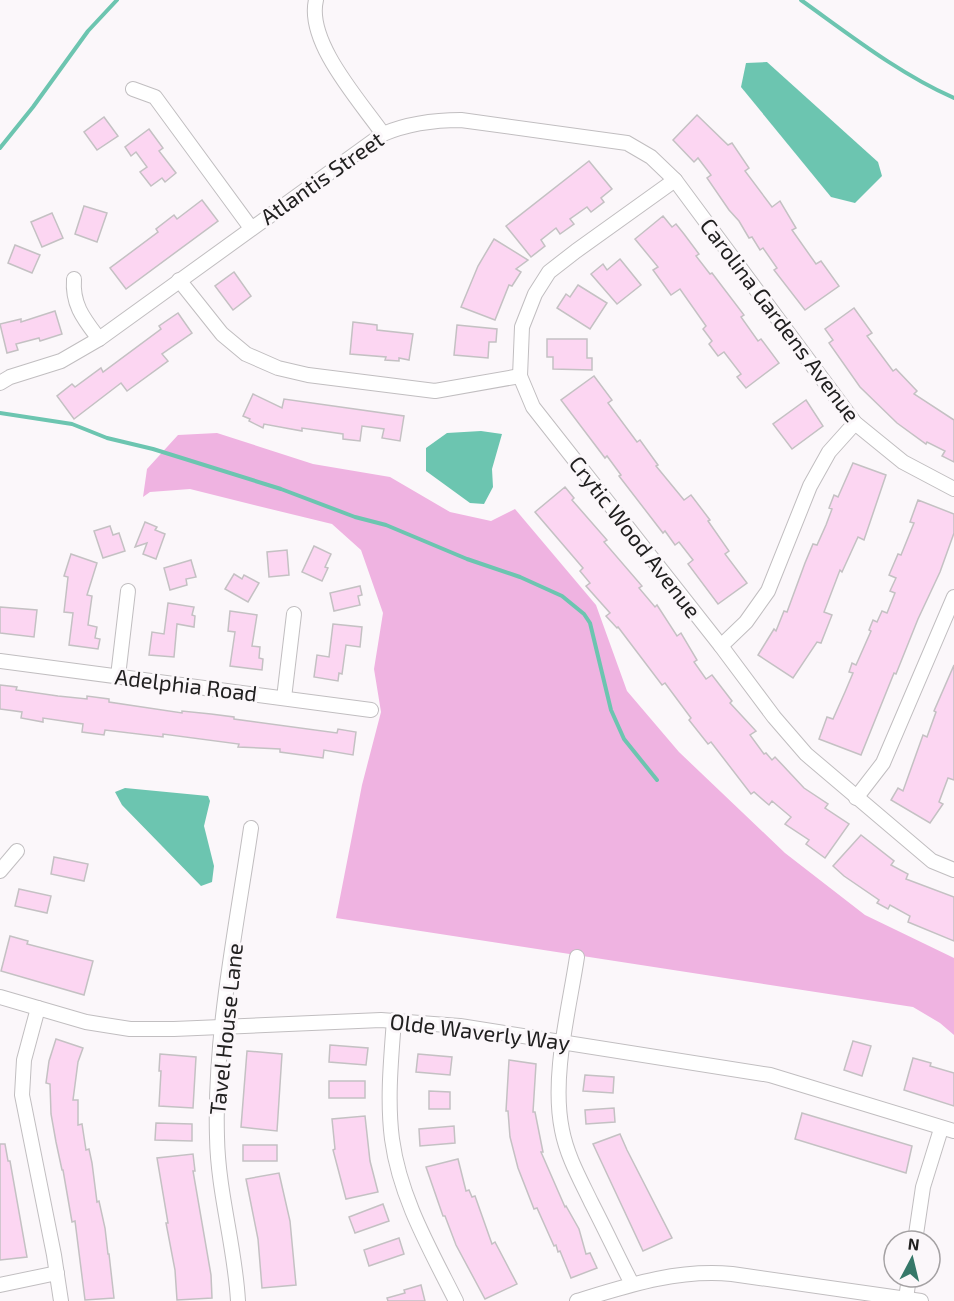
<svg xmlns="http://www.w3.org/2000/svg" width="954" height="1301" viewBox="0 0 954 1301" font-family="'Exo 2',sans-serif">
  <rect width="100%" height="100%" fill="#fbf7fa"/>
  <!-- forest -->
  <polygon fill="#efb3e1" points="217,433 313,464 390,477 450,512 491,521 515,509 596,605 627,691 679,752 785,853 865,915 954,958 954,1035 940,1023 913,1007 336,918 362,785 381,712 374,669 383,613 361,550 332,524 258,506 190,489 150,492 143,497 147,469 178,435"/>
  <!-- water -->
  <g fill="#6cc5b0">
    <polygon points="767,62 878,162 882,176 855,203 831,197 741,87 746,63"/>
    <polygon points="481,431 502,434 492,469 493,487 484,504 470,503 426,471 426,448 447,433"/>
    <polygon points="125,788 208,796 210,801 204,826 214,866 212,882 201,886 122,805 115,792"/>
  </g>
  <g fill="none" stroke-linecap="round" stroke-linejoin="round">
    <!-- stream -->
    <g stroke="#6cc5b0" stroke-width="4">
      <path d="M801,0C850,35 898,73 954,98"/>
      <polyline points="0,148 33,107 88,31 117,0"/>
      <polyline points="0,413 72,424 107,438 153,449 281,489 355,517 386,525 467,559 520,577 562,596 584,614 590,623 611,710 624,739 657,780"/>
    </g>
  </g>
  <!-- building -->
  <g fill="#fcd6f2" stroke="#c4c1c3" stroke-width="1.5">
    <polygon points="697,115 728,145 732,143 749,168 745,171 772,207 780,201 796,228 792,230 816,264 821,261 839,286 805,310 774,270 777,268 763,248 760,250 752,237 749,238 739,221 729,210 707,178 711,175 698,158 694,162 673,140"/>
    <polygon points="104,117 118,136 97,150 84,132"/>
    <polygon points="149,129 163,148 159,151 176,173 165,182 162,178 151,186 140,172 147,167 136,152 131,156 125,147"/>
    <polygon points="589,161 612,189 601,198 604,202 591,212 587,207 570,219 574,224 560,234 556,228 541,240 545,246 531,257 506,226"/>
    <polygon points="202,200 218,221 126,289 110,268 158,232 156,229 174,215 177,219"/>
    <polygon points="84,206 107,213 97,242 75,234"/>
    <polygon points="52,213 63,238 42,247 31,222"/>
    <polygon points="663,216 672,227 676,224 684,234 699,254 696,256 710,274 712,273 744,315 741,317 758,341 761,339 779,363 746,388 737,377 741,374 724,352 718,356 709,344 712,341 703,329 706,326 680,289 671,295 653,270 658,267 635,239"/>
    <polygon points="494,239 528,260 516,269 521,272 512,286 509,285 495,320 461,307 478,266"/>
    <polygon points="15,245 40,255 32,273 8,263"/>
    <polygon points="620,259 641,285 617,304 591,274 603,264 607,270"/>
    <polygon points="234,272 251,296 233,310 215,286"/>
    <polygon points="578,285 607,303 590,329 557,308 566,294 570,297"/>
    <polygon points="854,308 872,333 867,336 893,371 896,369 917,391 914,394 954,420 954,462 942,456 945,451 927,442 926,444 897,423 860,387 829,343 833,340 825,329"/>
    <polygon points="55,311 62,334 40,341 39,338 16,344 18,350 7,353 0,324 21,319 21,322"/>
    <polygon points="178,313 192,333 162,354 168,361 127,391 121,383 74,419 57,396 72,384 75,387 101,368 103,372 161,329 159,326"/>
    <polygon points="353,322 377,325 377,330 413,334 409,360 399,358 399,361 385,360 386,357 350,354"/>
    <polygon points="457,325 497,329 496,342 489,342 488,358 454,355"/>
    <polygon points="547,339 587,339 587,358 592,358 592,370 553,369 553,357 547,357"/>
    <polygon points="594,376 612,400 608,403 637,442 640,440 658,465 656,466 684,500 691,495 710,520 708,521 729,551 725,554 747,583 718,604 688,564 693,560 679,542 675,545 665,531 663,533 619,476 621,475 607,456 605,458 561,400"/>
    <polygon points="253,394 282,408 284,399 404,416 400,441 382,438 384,429 362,426 360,441 343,439 343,434 302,428 302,431 264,424 263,428 249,421 250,419 243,416"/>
    <polygon points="806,400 823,426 792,449 773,424"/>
    <polygon points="853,463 886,475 864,540 858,537 842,572 840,570 824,612 832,615 821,643 817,642 793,678 758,655 774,629 776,631 784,611 787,612 805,563 813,544 817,545 826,525 832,509 829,508 834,495 838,497"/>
    <polygon points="565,487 574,498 572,500 607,540 604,542 642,586 639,588 655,607 657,605 677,636 681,633 697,660 694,662 706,679 712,675 732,701 730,703 756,731 750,735 764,754 766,753 772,760 775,757 804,788 828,804 825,808 849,824 825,858 806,844 809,840 785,824 791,817 772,801 769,805 754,792 751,794 711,742 708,744 689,720 691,718 665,683 662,685 618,627 617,628 606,616 610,613 586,586 590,583 580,571 583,568 535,512"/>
    <polygon points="918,500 954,514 954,533 940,572 918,619 896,674 894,673 861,755 819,739 827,717 833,719 845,692 853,673 849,672 852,663 856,665 871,631 869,630 873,620 877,622 882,611 887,613 895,593 890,591 896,578 889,575 898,554 901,555 914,523 910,522"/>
    <polygon points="145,522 157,527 155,530 165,534 156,559 143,554 147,543 135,547"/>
    <polygon points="110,526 113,535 119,533 125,551 103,558 94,531"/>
    <polygon points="314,546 331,554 325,567 328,568 322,581 302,572"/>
    <polygon points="287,550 289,575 269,577 267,552"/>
    <polygon points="71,554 97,563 87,595 92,596 88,625 97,627 95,638 100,639 98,649 69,645 73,613 64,612 68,577 64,576"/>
    <polygon points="191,560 196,577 186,579 187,585 170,590 164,568"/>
    <polygon points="234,574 242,579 244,575 259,583 248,602 225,589"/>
    <polygon points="360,586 362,595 358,596 360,605 334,611 330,593"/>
    <polygon points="168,603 194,607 192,615 195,616 194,627 177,624 174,657 149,655 152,632 164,634"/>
    <polygon points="0,607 37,610 34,637 0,633"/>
    <polygon points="230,611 257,615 252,646 260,647 259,658 263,659 262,670 230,666 235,632 228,631"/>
    <polygon points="333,624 362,627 360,647 346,645 342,674 339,673 338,681 314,677 317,655 329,657"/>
    <polygon points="954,665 954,780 948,778 939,802 943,804 930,823 891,800 898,788 903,791 923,735 927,737 936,712 934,711"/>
    <polygon points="0,685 17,687 16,690 58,696 87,699 87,696 109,699 109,702 182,713 182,711 211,714 234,717 234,719 337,733 338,729 356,732 353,755 324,750 323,758 280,752 280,749 238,747 239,744 163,734 163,737 105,730 104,735 82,732 83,724 43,718 43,722 21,718 22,712 0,709"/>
    <polygon points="861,835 894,861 891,865 908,874 906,879 954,897 954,941 908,922 910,916 890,905 888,909 877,903 879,900 844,876 833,866"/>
    <polygon points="54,857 88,864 84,881 51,874"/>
    <polygon points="19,889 51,896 47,913 15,906"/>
    <polygon points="10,936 28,941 27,944 93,961 84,995 1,971"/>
    <polygon points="56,1039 83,1048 78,1062 73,1100 78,1100 78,1125 82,1124 86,1150 89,1149 92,1163 97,1202 99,1201 105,1228 108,1254 109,1254 114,1298 85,1300 75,1221 72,1222 63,1170 62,1170 56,1142 51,1114 50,1084 46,1083 49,1061"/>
    <polygon points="853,1041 871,1046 862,1076 844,1070"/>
    <polygon points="330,1045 368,1048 366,1065 329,1062"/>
    <polygon points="247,1051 282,1054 277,1131 241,1127"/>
    <polygon points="160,1054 196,1057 193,1108 159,1106 161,1071 159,1071"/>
    <polygon points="418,1054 452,1057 450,1075 416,1072"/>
    <polygon points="913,1058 931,1063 930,1066 954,1073 954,1106 904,1090"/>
    <polygon points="509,1060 536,1064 533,1112 535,1112 543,1152 541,1152 565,1207 566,1206 579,1229 586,1254 590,1253 597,1268 571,1278 560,1251 558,1252 556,1245 554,1246 537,1208 534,1209 518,1168 510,1137 508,1111 506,1111"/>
    <polygon points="585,1075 614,1077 613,1093 583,1091"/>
    <rect x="329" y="1081" width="36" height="17"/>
    <polygon points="429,1091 450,1092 450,1109 429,1109"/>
    <polygon points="614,1108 615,1122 586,1124 585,1110"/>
    <polygon points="802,1113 912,1146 906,1173 795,1139"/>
    <polygon points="365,1116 370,1161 378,1192 346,1199 333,1150 335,1149 332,1119"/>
    <polygon points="156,1123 192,1124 192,1141 155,1140"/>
    <polygon points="454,1126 455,1143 420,1146 419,1129"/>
    <polygon points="620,1134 627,1150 672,1238 643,1251 593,1144"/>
    <polygon points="0,1144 5,1144 8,1161 10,1161 27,1257 0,1260"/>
    <rect x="243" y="1145" width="34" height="16"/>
    <polygon points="193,1154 195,1171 193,1171 211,1275 212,1298 177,1300 175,1270 166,1223 168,1223 157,1158"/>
    <polygon points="458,1159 466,1191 469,1190 472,1197 475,1196 492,1244 495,1242 517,1284 485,1299 456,1245 445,1216 443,1216 426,1167"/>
    <polygon points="279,1173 290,1221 296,1285 262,1288 258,1239 246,1179"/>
    <polygon points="383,1204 389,1221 355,1233 349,1217"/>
    <polygon points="399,1238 404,1254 369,1266 364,1250"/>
    <polygon points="421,1285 425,1301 388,1301 387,1298 405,1293 404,1290"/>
  </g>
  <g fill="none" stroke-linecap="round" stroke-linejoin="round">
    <defs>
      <g id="minor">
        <path d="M316,0C306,42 360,101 383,134"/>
        <polyline points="133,89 155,97 251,228"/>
        <polyline points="675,180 576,251 549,272 535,294 522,327 520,376 533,407 721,646 774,717 806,754 932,861 954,870"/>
        <path d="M74,279C72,305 84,319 99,339"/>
        <polyline points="179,280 222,334 246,354 278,368 308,375 435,391 520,376"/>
        <path d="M0,383L10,377L61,361L99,339L383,134C409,123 434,120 461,120L627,143L651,157L675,180L855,423L903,462L954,489"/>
        <polyline points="721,646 746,622 768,591 810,486 829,452 855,423"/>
        <polyline points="0,661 371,710"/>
        <polyline points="118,676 128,591"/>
        <polyline points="284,698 294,614"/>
        <polyline points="856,798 883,763 954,597"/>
        <polyline points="0,871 17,851"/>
        <path d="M577,957C569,1010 551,1077 562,1130C567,1156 580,1179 591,1202C605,1229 618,1257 632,1284"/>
        <polyline points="0,997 86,1022 130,1029 174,1029 381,1020 460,1026 770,1075 954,1131"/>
        <polyline points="38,1008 24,1060 22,1095 54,1255 61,1301"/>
        <path d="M394,1020C391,1060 387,1100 392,1139C400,1198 430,1249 456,1301"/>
        <polyline points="915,1241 923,1187 941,1129"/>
        <polyline points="0,1285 57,1273"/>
        <polyline points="906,1299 909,1277"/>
        <path d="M238,1301C235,1246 218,1193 217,1137C214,1034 236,930 251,828"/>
        <path d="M577,1301C629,1285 677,1269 732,1274L921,1301"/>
      </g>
    </defs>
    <!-- minor casing -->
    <use href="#minor" stroke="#c1bec0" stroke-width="16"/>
    <!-- minor -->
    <use href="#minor" stroke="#fff" stroke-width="14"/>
  </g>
  <g text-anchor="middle" stroke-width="6" stroke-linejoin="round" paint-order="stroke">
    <!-- street labels -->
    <g font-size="22" fill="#212020" stroke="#fbf7fa">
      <text transform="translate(322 178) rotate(-35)" y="8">Atlantis Street</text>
      <text transform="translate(780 320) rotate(53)" y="8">Carolina Gardens Avenue</text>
      <text transform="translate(635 537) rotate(52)" y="8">Crytic Wood Avenue</text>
      <text transform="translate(186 685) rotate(7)" y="8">Adelphia Road</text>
      <text transform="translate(226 1029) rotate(-84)" y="8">Tavel House Lane</text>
      <text transform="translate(480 1032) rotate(7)" y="8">Olde Waverly Way</text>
    </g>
  </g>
  <!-- north arrow -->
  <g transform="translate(912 1259) rotate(7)"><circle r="28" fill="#fbf7fa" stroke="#a4a1a3" stroke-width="1.5"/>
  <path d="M0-4.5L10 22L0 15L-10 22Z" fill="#367869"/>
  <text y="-9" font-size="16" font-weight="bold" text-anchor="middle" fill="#212020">N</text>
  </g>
</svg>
